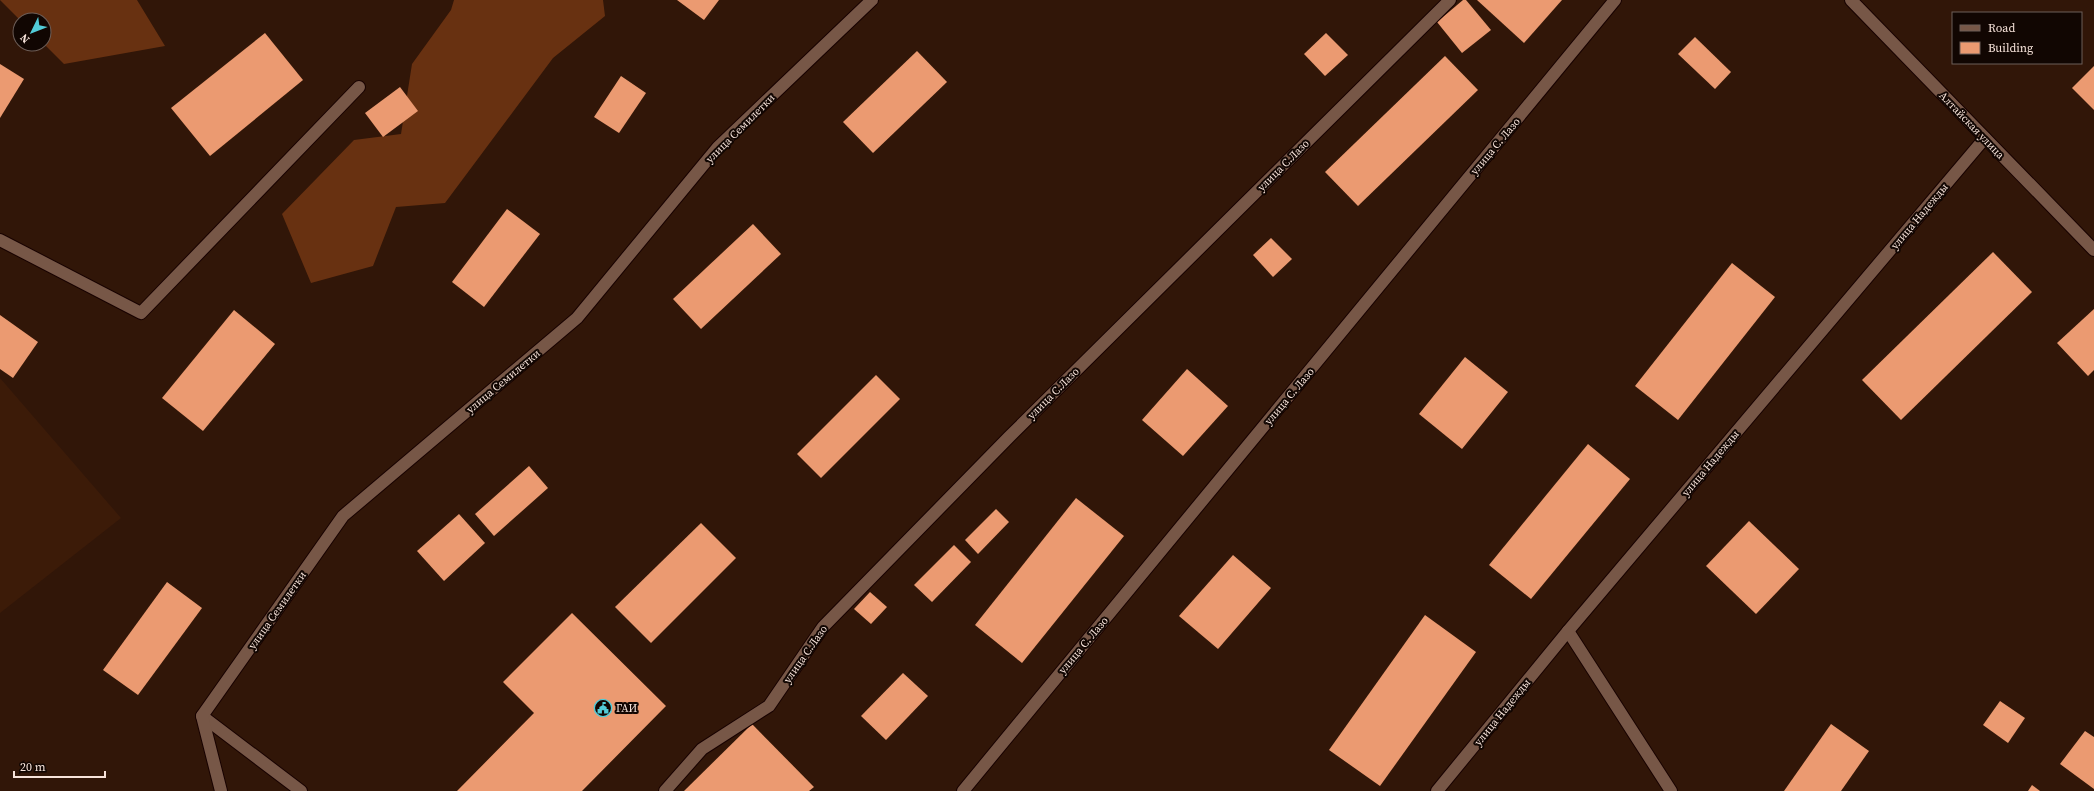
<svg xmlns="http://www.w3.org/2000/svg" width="2094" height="791" viewBox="0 0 2094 791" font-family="'Source Serif 4',serif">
  <rect width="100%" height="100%" fill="#311608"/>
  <!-- built -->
  <polygon fill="#3c1b08" points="0,378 121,518 0,613"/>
  <!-- forest -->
  <g fill="#683111">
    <polygon points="0,0 137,0 165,46 64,64 44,44 44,20 20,20"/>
    <polygon points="454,0 603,0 605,16 553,58 445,203 396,207 373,266 311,283 282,214 354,140 401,134 412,64 451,10"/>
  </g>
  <!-- building -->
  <g fill="#eb9a71">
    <polygon points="677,0 719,0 704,20"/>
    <polygon points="1463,0 1466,0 1491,30 1462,53 1437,22"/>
    <polygon points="1477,0 1562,0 1524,43"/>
    <polygon points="265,33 303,80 210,156 171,108"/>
    <polygon points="1326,33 1348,55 1325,76 1304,54"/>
    <polygon points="1695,37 1731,72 1715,89 1678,54"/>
    <polygon points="917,51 947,82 873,153 843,122"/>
    <polygon points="1445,56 1478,90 1358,206 1325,172"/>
    <polygon points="0,64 24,79 0,118"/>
    <polygon points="2094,66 2094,110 2072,88"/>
    <polygon points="621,76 646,93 619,133 594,117"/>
    <polygon points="400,87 418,111 383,137 365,113"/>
    <polygon points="507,209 540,234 484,307 452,282"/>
    <polygon points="753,224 781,254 701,329 673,299"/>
    <polygon points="1271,238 1292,259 1273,277 1253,255"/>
    <polygon points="1993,252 2032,292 1901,420 1862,380"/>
    <polygon points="1732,263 1775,297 1678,420 1635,386"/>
    <polygon points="2094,309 2094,370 2088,376 2057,343"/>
    <polygon points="234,310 275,344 203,431 162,398"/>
    <polygon points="0,315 38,342 13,378 0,369"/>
    <polygon points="1465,357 1508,392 1462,449 1419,414"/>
    <polygon points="1187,369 1228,406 1183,456 1142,420"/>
    <polygon points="876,375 900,399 821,478 797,454"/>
    <polygon points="1588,444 1630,479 1531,599 1489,565"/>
    <polygon points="529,466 548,488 494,536 475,514"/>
    <polygon points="1076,498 1124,536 1022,663 975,625"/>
    <polygon points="996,509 1009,522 978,554 965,540"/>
    <polygon points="459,514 485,543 444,581 417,551"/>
    <polygon points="1749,521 1799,569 1756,614 1706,566"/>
    <polygon points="701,523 736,558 651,643 615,607"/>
    <polygon points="954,545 971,562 932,602 914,585"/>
    <polygon points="1233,555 1271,588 1218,649 1179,616"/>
    <polygon points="167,582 202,608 138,695 103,670"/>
    <polygon points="870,592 887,607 871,624 854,609"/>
    <polygon points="572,613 666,706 582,791 457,791 534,713 503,682"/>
    <polygon points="1425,615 1476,652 1380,786 1329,750"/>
    <polygon points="903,673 928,696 886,740 861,716"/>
    <polygon points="2000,701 2025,718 2008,743 1983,725"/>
    <polygon points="752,724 814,787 809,791 684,791"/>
    <polygon points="1831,724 1869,751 1841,791 1784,791"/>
    <polygon points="2085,731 2094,737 2094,789 2060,764"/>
    <polygon points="2032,785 2040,791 2028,791"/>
  </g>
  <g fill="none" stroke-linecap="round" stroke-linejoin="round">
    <defs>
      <g id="lane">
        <polyline points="0,240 141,313 359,87"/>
        <polyline points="1568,631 1671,791"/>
        <polyline points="202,716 301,791"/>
        <polyline points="665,791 702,749 769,706 823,627 1009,437 1450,0"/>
      </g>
      <g id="street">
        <polyline points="1851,0 2094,250"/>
        <polyline points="221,791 202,716 343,516 577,318 718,147 872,0"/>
        <polyline points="963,791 1615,0"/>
        <polyline points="1437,791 1568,631 1985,138"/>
      </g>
    </defs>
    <!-- lane casing -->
    <use href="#lane" stroke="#180200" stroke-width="14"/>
    <!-- street casing -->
    <use href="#street" stroke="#180200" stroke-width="14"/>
    <!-- lane -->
    <use href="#lane" stroke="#775747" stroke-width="12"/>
    <!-- street -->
    <use href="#street" stroke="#775747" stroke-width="12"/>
  </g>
  <!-- icons -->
  <defs>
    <symbol id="civic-ring" viewBox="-11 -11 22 22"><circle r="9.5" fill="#110602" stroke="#52cbd7" stroke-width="1.5"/><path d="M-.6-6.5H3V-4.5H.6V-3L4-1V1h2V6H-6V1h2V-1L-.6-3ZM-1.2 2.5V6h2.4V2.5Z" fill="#52cbd7"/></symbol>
  </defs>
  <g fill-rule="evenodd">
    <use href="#civic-ring" x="593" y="698" width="20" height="20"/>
  </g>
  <g text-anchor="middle" stroke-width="4" stroke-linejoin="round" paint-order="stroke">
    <!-- street labels -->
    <g font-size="11" fill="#f7e3da" stroke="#110602">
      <text transform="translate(1972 125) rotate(46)" y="4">Алтайская улица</text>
      <text transform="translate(740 128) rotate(-45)" y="4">улица Семилетки</text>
      <text transform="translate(1495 146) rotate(-50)" y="4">улица С. Лазо</text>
      <text transform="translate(1283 165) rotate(-45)" y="4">улица С.Лазо</text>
      <text transform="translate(1919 216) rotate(-50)" y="4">улица Надежды</text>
      <text transform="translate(503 381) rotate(-40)" y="4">улица Семилетки</text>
      <text transform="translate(1053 393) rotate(-45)" y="4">улица С.Лазо</text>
      <text transform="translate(1289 396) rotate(-50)" y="4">улица С. Лазо</text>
      <text transform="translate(1710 463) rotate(-50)" y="4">улица Надежды</text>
      <text transform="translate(277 610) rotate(-55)" y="4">улица Семилетки</text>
      <text transform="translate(1083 645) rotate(-50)" y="4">улица С. Лазо</text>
      <text transform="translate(805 654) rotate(-55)" y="4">улица С.Лазо</text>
      <text transform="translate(1502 712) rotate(-51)" y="4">улица Надежды</text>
    </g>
    <!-- poi labels -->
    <g font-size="11" fill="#f7e3da" stroke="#110602" text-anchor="start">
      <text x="616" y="712">ГАИ</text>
    </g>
  </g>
  <!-- legend -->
  <rect x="1952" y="12" width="130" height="52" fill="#110602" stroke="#6d5e58"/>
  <rect x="1960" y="25" width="20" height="6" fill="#775747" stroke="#6d5e58"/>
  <text x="1988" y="32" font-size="12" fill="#f7e3da">Road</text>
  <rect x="1960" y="42" width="20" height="12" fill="#eb9a71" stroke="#6d5e58"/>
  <text x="1988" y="52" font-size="12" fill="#f7e3da">Building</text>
  <!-- north arrow -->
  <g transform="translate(32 32) rotate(227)"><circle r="19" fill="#110602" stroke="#6d5e58"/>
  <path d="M0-3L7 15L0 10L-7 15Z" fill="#52cbd7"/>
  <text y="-6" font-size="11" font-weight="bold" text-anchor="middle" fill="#f7e3da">N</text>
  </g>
  <!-- scale -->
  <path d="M14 771v6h91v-6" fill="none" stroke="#f7e3da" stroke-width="2"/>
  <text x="20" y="771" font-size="12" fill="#f7e3da" stroke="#110602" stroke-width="3" paint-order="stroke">20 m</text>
</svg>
